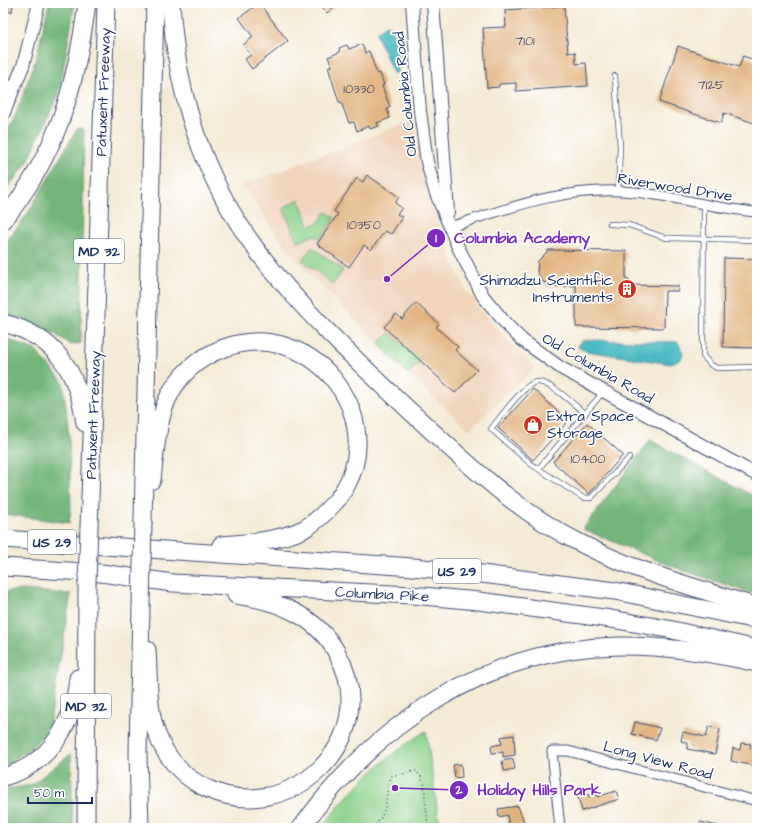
<svg xmlns="http://www.w3.org/2000/svg" width="760" height="831" viewBox="0 0 760 831" font-family="'Architects Daughter',sans-serif">
  <rect width="100%" height="100%" fill="#fff"/>
  <filter id="ink" filterUnits="userSpaceOnUse"><feTurbulence type="fractalNoise" baseFrequency=".025" numOctaves="2"/><feDisplacementMap in="SourceGraphic" scale="8" xChannelSelector="R" yChannelSelector="G"/><feConvolveMatrix kernelMatrix="1 2 1 2 8 2 1 2 1" color-interpolation-filters="sRGB"/></filter>
  <filter id="wash" filterUnits="userSpaceOnUse"><feTurbulence type="fractalNoise" baseFrequency=".012" numOctaves="4" result="noise"/><feDisplacementMap in="SourceGraphic" scale="16" xChannelSelector="R" yChannelSelector="G"/><feGaussianBlur stdDeviation="0.9" result="paint"/><feColorMatrix in="noise" values="0 0 0 0 0 0 0 0 0 0 0 0 0 0 0 0 0 1.4 0 .05"/><feComposite in="paint" operator="in"/></filter>
  <g filter="url(#wash)">
    <rect width="100%" height="100%" fill="#f4ebd6"/>
    <!-- built -->
    <polygon fill="#f1d5bd" points="412,121 428,193 456,270 465,287 489,321 535,368 469,430 417,383 298,262 276,233 243,185"/>
    <!-- green -->
    <g fill="#8fd38c" stroke="#558175">
      <polygon points="299,199 309,226 318,223 326,212 335,218 320,239 314,235 298,243 283,208"/>
      <polygon points="312,247 343,270 333,284 302,260"/>
      <polygon points="390,333 421,361 408,374 378,344"/>
      <path d="M426,731L440,828H322C350,788 385,757 426,731Z"/>
    </g>
    <!-- forest -->
    <g fill="#73b578" stroke="#47726b">
      <polygon points="49,3 75,3 59,93 27,163 3,193 3,139 15,116 36,59"/>
      <path d="M77,129L84,130L81,343L71,345C50,329 28,320 3,314V246L28,213Z"/>
      <polygon points="3,337 35,350 63,382 69,435 71,508 69,523 3,514"/>
      <polygon points="650,440 757,498 757,595 676,568 583,529"/>
      <polygon points="21,590 71,594 49,727 35,744 3,768 3,592"/>
      <polygon points="71,754 73,828 3,828 3,790 31,785"/>
    </g>
    <!-- water -->
    <g fill="#4ab9c3" stroke="#327490">
      <polygon points="386,25 392,28 397,53 398,72 396,74 393,73 377,36 377,32"/>
      <polygon points="590,340 678,342 683,353 681,359 671,364 586,351 579,348 577,345 582,341"/>
    </g>
    <g id="blocks">
      <!-- building -->
      <g fill="#e2b481">
        <polygon points="3,3 13,3 12,12 3,11"/>
        <polygon points="259,3 288,41 252,69 245,59 251,55 243,45 253,37 239,18"/>
        <polygon points="319,3 340,3 327,13"/>
        <polygon points="564,6 568,53 575,52 576,64 586,63 588,86 516,91 516,83 499,84 499,87 487,88 483,28 506,27 505,10"/>
        <polygon points="362,44 365,53 369,51 377,74 380,73 384,85 382,86 390,107 387,109 390,118 377,123 379,126 370,129 369,126 357,131 354,122 349,123 341,102 339,102 328,67 332,66 328,57 340,52 339,48 347,45 349,49"/>
        <polygon points="678,46 739,67 743,56 757,61 757,124 724,113 721,123 659,102"/>
        <polygon points="367,175 399,197 395,203 402,208 397,214 402,217 391,234 385,231 371,250 364,245 349,267 317,244 338,214 334,211 357,178 363,182"/>
        <polygon points="548,250 626,251 626,279 629,279 629,285 678,286 678,291 665,291 664,328 576,327 576,286 547,286 547,283 543,282 537,272 538,261 547,252"/>
        <polygon points="724,258 757,259 757,348 723,347"/>
        <polygon points="416,303 439,324 436,327 458,347 455,350 477,370 455,393 384,327 396,314 402,319"/>
        <polygon points="533,389 568,421 533,460 498,428"/>
        <polygon points="587,423 623,455 589,494 553,462"/>
        <polygon points="635,722 660,728 656,740 632,734"/>
        <polygon points="709,726 720,729 715,754 687,749 688,743 681,741 683,732 706,737"/>
        <polygon points="514,735 515,755 503,757 503,752 492,753 491,746 502,744 501,737"/>
        <polygon points="741,743 751,744 750,748 757,750 755,766 731,761 733,748 740,750"/>
        <polygon points="513,759 515,769 504,771 502,761"/>
        <polygon points="461,764 462,777 455,778 453,765"/>
        <polygon points="616,791 619,799 582,811 578,797 588,794 589,797 596,794 597,797"/>
        <polygon points="518,806 525,825 509,827 507,815 499,817 498,809"/>
        <polygon points="700,822 722,827 722,828 698,828"/>
      </g>
    </g>
  </g>
  <g filter="url(#ink)">
    <use href="#blocks" fill-opacity="0" stroke="#3c4b70" stroke-width="1"/>
    <g fill="none" stroke-linecap="round" stroke-linejoin="round">
      <defs>
        <g id="service">
          <polyline points="615,76 620,147 618,191"/>
          <polyline points="3,81 14,85"/>
          <polyline points="704,206 703,356 711,365 717,368 757,367"/>
          <polyline points="610,224 629,225 666,238 757,240"/>
          <path d="M585,414C575,405 549,380 536,382C524,384 499,419 491,429L531,464L583,498H591L629,458"/>
          <polyline points="539,468 604,391"/>
        </g>
        <g id="minor">
          <path d="M450,227C511,207 570,185 634,192C675,196 715,209 757,212"/>
          <polyline points="560,828 552,751 568,751 757,801"/>
        </g>
        <g id="tertiary">
          <polyline points="412,3 420,111 427,162 435,191 458,247 483,296 507,325 522,340 561,368 757,475"/>
          <polyline points="433,3 448,212"/>
          <polyline points="3,115 23,66 39,3"/>
        </g>
        <g id="motorway">
          <path d="M171,3C176,92 203,177 256,249C300,309 357,361 411,412C463,460 516,511 580,543C636,572 697,588 757,607"/>
          <path d="M3,221C57,154 76,87 87,3"/>
          <path d="M3,323C56,336 78,372 85,423"/>
          <path d="M152,480C155,453 157,424 167,400C178,375 199,357 224,348C315,315 397,425 336,501C327,511 316,522 304,529C278,541 249,543 221,545"/>
          <polyline points="90,499 106,3"/>
          <polyline points="143,521 155,3"/>
          <polyline points="3,539 413,567 482,574 615,591 757,620"/>
          <polyline points="3,567 101,573 173,583 411,595 479,601 611,619 668,629 757,649"/>
          <path d="M147,650C149,678 147,709 157,734C165,756 181,775 202,786C287,831 386,740 337,653C316,615 278,601 236,595"/>
          <path d="M3,777C49,765 74,724 78,678"/>
          <polyline points="86,828 87,584"/>
          <polyline points="140,828 138,753 141,606"/>
          <path d="M301,828C377,722 489,647 622,646C668,646 713,653 757,663"/>
        </g>
      </defs>
      <!-- service casing -->
      <use href="#service" stroke="#3c4b70" stroke-width="6"/>
      <!-- minor casing -->
      <use href="#minor" stroke="#3c4b70" stroke-width="11"/>
      <!-- tertiary casing -->
      <use href="#tertiary" stroke="#3c4b70" stroke-width="14"/>
      <!-- motorway casing -->
      <use href="#motorway" stroke="#3c4b70" stroke-width="19"/>
      <!-- path -->
      <path stroke="#3c4b70" stroke-width="1.5" stroke-dasharray="1 3" stroke-linecap="butt" d="M373,828C378,822 384,815 385,806C388,795 385,787 392,776L416,771L421,777L424,784L428,828"/>
      <!-- service -->
      <use href="#service" stroke="#fff" stroke-width="4.5"/>
      <!-- minor -->
      <use href="#minor" stroke="#fff" stroke-width="9"/>
      <!-- tertiary -->
      <use href="#tertiary" stroke="#fff" stroke-width="12"/>
      <!-- motorway -->
      <use href="#motorway" stroke="#fff" stroke-width="17"/>
      <defs>
        <g id="motorway-bridge">
          <polyline points="87,584 90,499"/>
          <polyline points="141,606 143,521"/>
        </g>
      </defs>
      <!-- motorway-bridge casing -->
      <use href="#motorway-bridge" stroke="#3c4b70" stroke-width="19" stroke-linecap="butt"/>
      <!-- motorway-bridge -->
      <use href="#motorway-bridge" stroke="#fff" stroke-width="17"/>
    </g>
  </g>
  <!-- icons -->
  <defs>
    <symbol id="building-disc" viewBox="-11 -11 22 22"><circle r="9.5" fill="#c8321e" stroke="#fff"/><path d="M-4-6H4V6H1V3H-1V6H-4ZM-2.5-4.3h1.7v1.8h-1.7ZM.8-4.3h1.7v1.8H.8ZM-2.5-1h1.7V.8h-1.7ZM.8-1h1.7V.8H.8Z" fill="#fff"/></symbol>
    <symbol id="shop-disc" viewBox="-11 -11 22 22"><circle r="9.5" fill="#c8321e" stroke="#fff"/><path d="M-5-2.5h2.3a2.7 3.5 0 0 1 5.4 0H5L5.5 6h-11ZM-1.5-2.5h3a1.5 2.3 0 0 0-3 0Z" fill="#fff"/></symbol>
  </defs>
  <g fill-rule="evenodd">
    <use href="#building-disc" x="616" y="278" width="22" height="22"/>
    <use href="#shop-disc" x="522" y="414" width="22" height="22"/>
  </g>
  <g text-anchor="middle" stroke-width="3.5" stroke-linejoin="round" paint-order="stroke">
    <!-- number labels -->
    <g font-size="13" fill="#4d5067">
      <text x="525" y="45">7101</text>
      <text x="711" y="89">7125</text>
      <text x="359" y="93">10330</text>
      <text x="364" y="229">10350</text>
      <text x="588" y="463">10400</text>
    </g>
    <!-- shield labels -->
    <g fill="#fff" stroke="#5f6d8e" stroke-width="1">
      <rect x="74" y="239" width="50" height="24" rx="3"/>
      <rect x="28" y="530" width="48" height="24" rx="3"/>
      <rect x="433" y="559" width="48" height="24" rx="3"/>
      <rect x="61" y="694" width="50" height="24" rx="3"/>
    </g>
    <g font-size="14" font-weight="bold" fill="#1b2f5e">
      <text x="99" y="256">MD 32</text>
      <text x="52" y="547">US 29</text>
      <text x="457" y="576">US 29</text>
      <text x="86" y="711">MD 32</text>
    </g>
    <!-- street labels -->
    <g font-size="15" fill="#1b2f5e" stroke="#fff">
      <text transform="translate(103 92) rotate(-88)" y="5">Patuxent Freeway</text>
      <text transform="translate(405 94) rotate(-96)" y="5">Old Columbia Road</text>
      <text transform="translate(675 187) rotate(9)" y="5">Riverwood Drive</text>
      <text transform="translate(598 368) rotate(30)" y="5">Old Columbia Road</text>
      <text transform="translate(93 415) rotate(-88)" y="5">Patuxent Freeway</text>
      <text transform="translate(382 594) rotate(3)" y="5">Columbia Pike</text>
      <text transform="translate(658 760) rotate(15)" y="5">Long View Road</text>
    </g>
    <!-- poi labels -->
    <g font-size="15" fill="#1b2f5e" stroke="#fff" text-anchor="end">
      <text x="613" y="285">Shimadzu Scientific<tspan x="613" dy="17">Instruments</tspan></text>
      <text x="547" y="421" text-anchor="start">Extra Space<tspan x="547" dy="17">Storage</tspan></text>
    </g>
  </g>
  <!-- callouts -->
  <path fill="none" stroke="#7b2cbf" stroke-width="1.5" d="M387 279L436 238M395 788L459 790"/>
  <g fill="#7b2cbf" stroke="#fff" stroke-width="1.5">
    <circle cx="387" cy="279" r="4"/>
    <circle cx="395" cy="788" r="4"/>
    <circle cx="436" cy="238" r="10"/>
    <circle cx="459" cy="790" r="10"/>
  </g>
  <g font-size="12" text-anchor="middle" font-weight="bold" fill="#fff">
    <text x="436" y="242">1</text>
    <text x="459" y="794">2</text>
  </g>
  <g font-size="16" text-anchor="middle" font-weight="bold" fill="#7b2cbf" stroke="#fff" stroke-width="3.5" stroke-linejoin="round" paint-order="stroke">
    <text x="522" y="243">Columbia Academy</text>
    <text x="539" y="795">Holiday Hills Park</text>
  </g>
  <!-- margin -->
  <rect width="760" height="831" fill="none" stroke="#fff" stroke-width="16"/>
  <!-- scale -->
  <path d="M28 797v6h64v-6" fill="none" stroke="#1b2f5e" stroke-width="2"/>
  <text x="34" y="797" font-size="12" fill="#1b2f5e" stroke="#ffffff" stroke-width="3" paint-order="stroke">50 m</text>
</svg>
